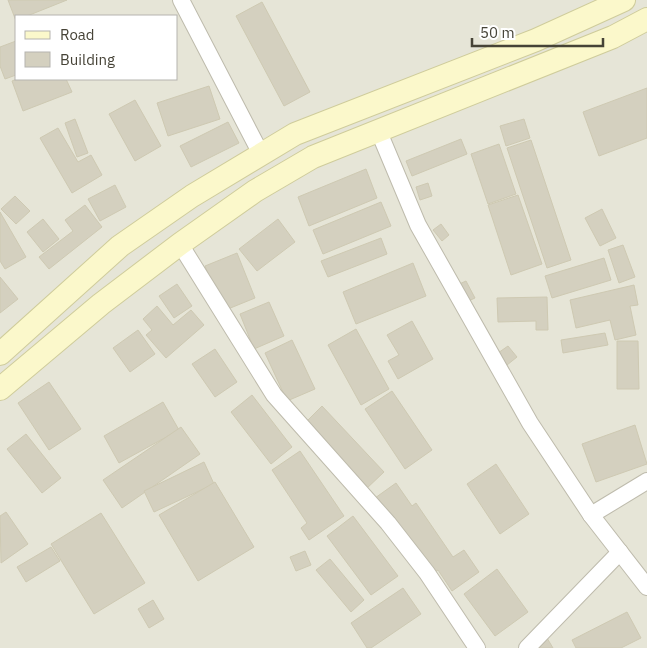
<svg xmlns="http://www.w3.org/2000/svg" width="647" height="648" viewBox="0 0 647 648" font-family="'IBM Plex Sans',sans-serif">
  <rect width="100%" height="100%" fill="#f3f2e8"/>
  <!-- residential -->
  <path fill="#e6e5d7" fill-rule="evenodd" d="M0,0H647V648H0ZM16,16H176V79H16Z"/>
  <!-- building -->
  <g fill="#d4d0bf" stroke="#cec9b2">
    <polygon points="8,0 67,0 27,16 16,16 16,21"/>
    <polygon points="262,2 310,92 284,106 236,16"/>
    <polygon points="16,41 16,75 5,79 0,66 0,47"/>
    <polygon points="17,79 66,79 72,92 23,111 12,81"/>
    <polygon points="209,86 220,119 168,136 157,103"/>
    <polygon points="647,88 647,138 599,156 583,112"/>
    <polygon points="135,100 161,146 135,161 109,114"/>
    <polygon points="75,119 88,153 77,157 65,123"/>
    <polygon points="524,119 530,138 506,146 500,126"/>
    <polygon points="228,122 239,143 191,167 180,146"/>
    <polygon points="58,128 78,162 91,155 102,175 72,193 40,138"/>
    <polygon points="461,139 467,154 412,176 406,161"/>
    <polygon points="531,140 571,260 547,268 507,148"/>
    <polygon points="499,144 516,194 488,204 471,154"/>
    <polygon points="366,169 377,198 309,226 298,197"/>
    <polygon points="428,183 432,196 420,200 416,187"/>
    <polygon points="115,185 126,207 100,221 88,199"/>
    <polygon points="518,195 542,264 511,275 488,205"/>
    <polygon points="15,196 30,211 16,224 1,209"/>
    <polygon points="381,202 391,226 323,254 313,230"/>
    <polygon points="85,205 102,227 49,269 39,257 73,231 65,220"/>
    <polygon points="602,209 616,238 600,246 585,218"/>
    <polygon points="0,212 26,257 5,269 0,261"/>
    <polygon points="43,219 59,239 43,252 27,232"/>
    <polygon points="278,219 295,242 257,271 239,249"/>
    <polygon points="441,224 449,235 442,241 433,230"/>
    <polygon points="381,238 387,254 328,277 321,261"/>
    <polygon points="623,245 635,277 619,283 608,250"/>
    <polygon points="237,253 255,298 223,311 205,266"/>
    <polygon points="604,258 611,280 552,298 545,276"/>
    <polygon points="413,263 426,296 356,324 343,292"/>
    <polygon points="0,277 18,299 0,313"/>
    <polygon points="466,281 475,298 464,303 455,286"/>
    <polygon points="177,284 192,306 174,318 159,296"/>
    <polygon points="634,285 638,305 630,306 636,335 615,340 610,320 576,328 570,300"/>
    <polygon points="547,297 548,330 536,330 536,321 498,322 497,298"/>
    <polygon points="269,302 284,336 254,349 240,314"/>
    <polygon points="157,306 173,325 191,310 204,325 166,358 146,335 152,330 143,319"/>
    <polygon points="412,321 433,359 398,379 388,361 399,355 387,335"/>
    <polygon points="356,329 389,389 361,405 328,345"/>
    <polygon points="138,330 155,354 130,372 113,348"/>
    <polygon points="605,333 608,345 563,353 561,340"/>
    <polygon points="292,340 315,389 287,401 265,353"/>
    <polygon points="617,341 638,341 639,389 617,389"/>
    <polygon points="508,346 517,357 507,365 498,353"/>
    <polygon points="215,349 237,382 215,397 192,364"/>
    <polygon points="49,382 81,429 49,450 18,403"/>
    <polygon points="392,391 432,450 405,469 365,409"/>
    <polygon points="252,395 292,447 271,464 231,412"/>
    <polygon points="163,402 179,430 119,463 104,436"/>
    <polygon points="322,406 384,472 365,490 303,425"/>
    <polygon points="635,425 647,464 596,482 582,444"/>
    <polygon points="181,427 200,454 122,508 103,480"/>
    <polygon points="26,434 61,478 42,493 7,449"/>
    <polygon points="300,451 344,516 309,540 301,528 307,523 272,470"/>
    <polygon points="204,462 214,484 154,512 144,491"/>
    <polygon points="496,464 529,514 500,534 467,484"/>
    <polygon points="215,482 254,547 198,581 159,515"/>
    <polygon points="396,483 412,506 416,503 453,557 464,550 479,572 452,591 438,570 429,576 375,498"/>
    <polygon points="6,512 28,544 1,563 0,516"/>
    <polygon points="101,513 145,583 94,614 51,544"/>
    <polygon points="353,516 398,576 371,595 327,536"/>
    <polygon points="51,547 60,561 26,582 17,567"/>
    <polygon points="305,551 311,565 296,571 290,557"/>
    <polygon points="330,559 364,600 351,612 316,570"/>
    <polygon points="497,569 528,612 495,636 464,594"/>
    <polygon points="403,588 421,614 371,648 367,648 351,623"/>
    <polygon points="153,600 164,619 149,628 138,609"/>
    <polygon points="627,612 641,638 621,648 576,648 572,640"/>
    <polygon points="547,638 553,648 531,648"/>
  </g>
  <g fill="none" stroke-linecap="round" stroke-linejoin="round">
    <defs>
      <g id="minor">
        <polyline points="181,0 261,154"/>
        <polyline points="379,132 418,225 530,423 591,515 647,587"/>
        <polyline points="180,244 274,395 388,523 427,573 477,648"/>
        <polyline points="591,515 647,481"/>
        <polyline points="527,648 620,552"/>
      </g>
      <g id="secondary">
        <polyline points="0,354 120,246 192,196 295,134 536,40 624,0"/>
        <polyline points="0,389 101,304 180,244 255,191 313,157 613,37 647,19"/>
      </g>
    </defs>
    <!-- minor casing -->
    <use href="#minor" stroke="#bebbac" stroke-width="18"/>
    <!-- secondary casing -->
    <use href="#secondary" stroke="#cfcc9b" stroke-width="24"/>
    <!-- minor -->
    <use href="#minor" stroke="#fff" stroke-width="16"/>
    <!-- secondary -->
    <use href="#secondary" stroke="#fbf8cb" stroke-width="22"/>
  </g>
  <!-- legend -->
  <rect x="15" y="15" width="162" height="65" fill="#ffffff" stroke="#b5b4af"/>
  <rect x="25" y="31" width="25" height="8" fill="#fbf8cb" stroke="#b5b4af"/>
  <text x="60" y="40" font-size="15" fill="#464337">Road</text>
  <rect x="25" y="52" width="25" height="15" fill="#d4d0bf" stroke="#b5b4af"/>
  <text x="60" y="65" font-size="15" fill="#464337">Building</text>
  <!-- scale -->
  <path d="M472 38v8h131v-8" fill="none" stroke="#464337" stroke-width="2.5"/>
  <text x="480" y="38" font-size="15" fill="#464337" stroke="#ffffff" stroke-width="4" paint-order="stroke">50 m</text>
</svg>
